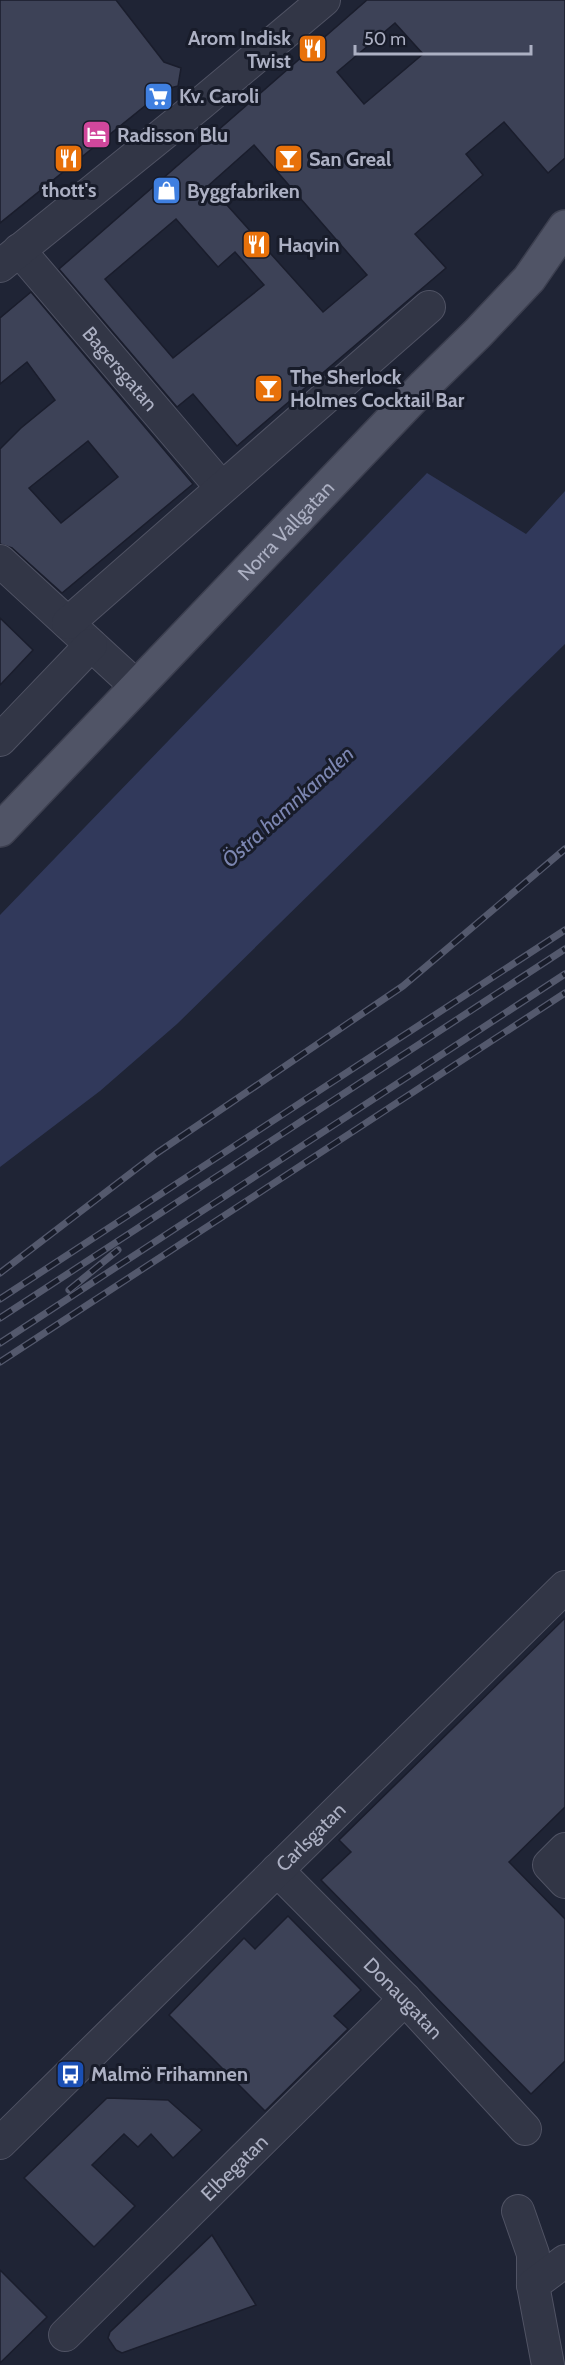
<svg xmlns="http://www.w3.org/2000/svg" width="565" height="2365" viewBox="0 0 565 2365" font-family="Cabin,sans-serif">
  <rect width="100%" height="100%" fill="#1f2435"/>
  <!-- water -->
  <polygon fill="#31395b" points="427,473 526,534 565,491 565,644 177,1024 100,1091 0,1167 0,915"/>
  <!-- building -->
  <g fill="#3d4257" stroke="#1a1d2c" stroke-width="1.5" fill-rule="evenodd">
    <polygon points="0,0 116,0 164,62 181,68 178,86 166,89 0,223"/>
    <path d="M367,0H565V158L548,173L504,122L466,154L483,175L415,234L446,268L237,446L193,394L177,407L59,269ZM395,23L423,54L364,104L337,72ZM254,145L367,275L323,312L209,185ZM176,219L218,267L235,252L264,285L173,358L105,279Z"/>
    <path d="M31,292L193,484L62,593L12,548L0,544V449L21,428L55,400L27,362L0,384V318ZM88,441L118,477L61,523L29,488Z"/>
    <polygon points="0,618 33,650 0,685"/>
    <polygon points="565,1618 565,1807 509,1862 565,1919 565,2061 531,2094 321,1880 351,1852 339,1840"/>
    <polygon points="288,1916 361,1990 334,2016 348,2029 265,2111 169,2015 244,1938 255,1949"/>
    <polygon points="107,2098 168,2100 202,2130 173,2158 151,2134 138,2147 124,2134 92,2165 135,2206 94,2247 24,2178"/>
    <polygon points="212,2235 256,2305 122,2353 116,2350 108,2338 110,2332"/>
    <polygon points="0,2270 47,2317 0,2363"/>
  </g>
  <g fill="none" stroke-linecap="round" stroke-linejoin="round">
    <defs>
      <g id="minor">
        <path id="s1" d="M19,250L221,487"/>
        <polyline points="0,266 199,105 324,0"/>
        <polyline points="0,561 136,686"/>
        <polyline points="68,623 429,307"/>
        <polyline points="0,740 91,645"/>
        <polyline points="565,1849 549,1865 565,1882"/>
        <path id="s2" d="M277,1870L405,1999L525,2129"/>
        <path id="s3" d="M0,2143L565,1587"/>
        <polyline points="518,2211 533,2254 533,2285"/>
        <path id="s4" d="M65,2335L405,1999"/>
        <polyline points="548,2365 533,2285 565,2261"/>
      </g>
      <g id="major">
        <path id="s5" d="M0,830L425,385L478,333L529,279L565,227"/>
      </g>
    </defs>
    <!-- minor casing -->
    <use href="#minor" stroke="#505364" stroke-width="34"/>
    <!-- major casing -->
    <use href="#major" stroke="#3c3f4f" stroke-width="36"/>
    <!-- minor -->
    <use href="#minor" stroke="#323646" stroke-width="32"/>
    <!-- major -->
    <use href="#major" stroke="#505466" stroke-width="33"/>
    <defs>
      <g id="rail">
        <polyline points="0,1273 157,1153 403,986 565,849"/>
        <polyline points="69,1290 118,1250"/>
        <polyline points="0,1299 565,930"/>
        <polyline points="0,1318 565,949"/>
        <polyline points="0,1343 565,974"/>
        <polyline points="0,1362 565,993"/>
      </g>
    </defs>
    <!-- rail casing -->
    <use href="#rail" stroke="#54596d" stroke-width="7"/>
    <!-- rail -->
    <use href="#rail" stroke="#181c2a" stroke-width="4.5" stroke-dasharray="14" stroke-linecap="butt"/>
  </g>
  <!-- icons -->
  <defs>
    <symbol id="restaurant-square" viewBox="-11 -11 22 22"><rect x="-9" y="-9" width="18" height="18" rx="4" fill="#e8710a" stroke="#181c2a"/><path d="M-5-6h1v4h1v-4h1v4h1v-4h1v5L-1.5 .5V6h-2V.5L-5-1ZM5-6V6H3V1.5H1.5Q1.5-4 5-6Z" fill="#fff"/></symbol>
    <symbol id="supermarket-square" viewBox="-11 -11 22 22"><rect x="-9" y="-9" width="18" height="18" rx="4" fill="#3f7fe0" stroke="#181c2a"/><path d="M-6-5.5h2.5l.6 2H6L4.5 2H-2.5L-4.4-4H-6ZM-1.5 3.2a1.3 1.3 0 1 0 .1 0ZM3 3.2a1.3 1.3 0 1 0 .1 0Z" fill="#fff"/></symbol>
    <symbol id="hotel-square" viewBox="-11 -11 22 22"><rect x="-9" y="-9" width="18" height="18" rx="4" fill="#d1479c" stroke="#181c2a"/><path d="M-6-4.5h1.5V1H6V5H4.5V3h-9V5H-6ZM-4 0a1.8 1.8 0 1 1 3.6 0ZM.5 0V-2.5h3Q6-2.5 6 0Z" fill="#fff"/></symbol>
    <symbol id="bar-square" viewBox="-11 -11 22 22"><rect x="-9" y="-9" width="18" height="18" rx="4" fill="#e8710a" stroke="#181c2a"/><path d="M-6-5H6L.8 .8V4.5H3.5V6h-7V4.5H-.8V.8Z" fill="#fff"/></symbol>
    <symbol id="shop-square" viewBox="-11 -11 22 22"><rect x="-9" y="-9" width="18" height="18" rx="4" fill="#3f7fe0" stroke="#181c2a"/><path d="M-5-2.5h2.3a2.7 3.5 0 0 1 5.4 0H5L5.5 6h-11ZM-1.5-2.5h3a1.5 2.3 0 0 0-3 0Z" fill="#fff"/></symbol>
    <symbol id="bus-square" viewBox="-11 -11 22 22"><rect x="-9" y="-9" width="18" height="18" rx="4" fill="#1a4fb4" stroke="#181c2a"/><path d="M-5-6H5V4H4V6H2V4H-2V6H-4V4H-5ZM-3.5-4V0h7V-4ZM-3.5 1.2v1.5H-2V1.2ZM2 1.2v1.5H3.5V1.2Z" fill="#fff"/></symbol>
  </defs>
  <g fill-rule="evenodd">
    <use href="#restaurant-square" x="296" y="32" width="33" height="33"/>
    <use href="#supermarket-square" x="142" y="80" width="33" height="33"/>
    <use href="#hotel-square" x="80" y="118" width="33" height="33"/>
    <use href="#restaurant-square" x="52" y="142" width="33" height="33"/>
    <use href="#bar-square" x="272" y="142" width="33" height="33"/>
    <use href="#shop-square" x="150" y="174" width="33" height="33"/>
    <use href="#restaurant-square" x="240" y="228" width="33" height="33"/>
    <use href="#bar-square" x="252" y="372" width="33" height="33"/>
    <use href="#bus-square" x="54" y="2058" width="33" height="33"/>
  </g>
  <g text-anchor="middle" stroke-width="6" stroke-linejoin="round" paint-order="stroke">
    <!-- poi labels -->
    <g font-size="20" font-weight="bold" fill="#acb0c3" stroke="#181c2a" text-anchor="start">
      <text x="291" y="45" text-anchor="end">Arom Indisk<tspan x="291" dy="23">Twist</tspan></text>
      <text x="179" y="103">Kv. Caroli</text>
      <text x="117" y="142">Radisson Blu</text>
      <text x="309" y="166">San Greal</text>
      <text x="69" y="197" text-anchor="middle">thott's</text>
      <text x="187" y="198">Byggfabriken</text>
      <text x="278" y="252">Haqvin</text>
      <text x="290" y="384">The Sherlock<tspan x="290" dy="23">Holmes Cocktail Bar</tspan></text>
      <text x="91" y="2081">Malmö Frihamnen</text>
    </g>
    <!-- street labels -->
    <g font-size="20" fill="#acb0c3" stroke="#181c2a">
      <text dy="7" stroke="none"><textPath href="#s1" startOffset="156">Bagersgatan</textPath></text>
      <text dy="7" stroke="none"><textPath href="#s5" startOffset="414">Norra Vallgatan</textPath></text>
      <text dy="7" stroke="none"><textPath href="#s3" startOffset="436">Carlsgatan</textPath></text>
      <text dy="7" stroke="none"><textPath href="#s2" startOffset="180">Donaugatan</textPath></text>
      <text dy="7" stroke="none"><textPath href="#s4" startOffset="238">Elbegatan</textPath></text>
    </g>
    <!-- water labels -->
    <g font-size="21" font-style="italic" fill="#7c86b1" stroke="#181c2a">
      <text transform="translate(288 807) rotate(-42)" y="7">Östra hamnkanalen</text>
    </g>
  </g>
  <!-- scale -->
  <path d="M355 45v9h176v-9" fill="none" stroke="#acb0c3" stroke-width="3"/>
  <text x="364" y="45" font-size="18" fill="#acb0c3" stroke="#181c2a" stroke-width="4.5" paint-order="stroke">50 m</text>
</svg>
